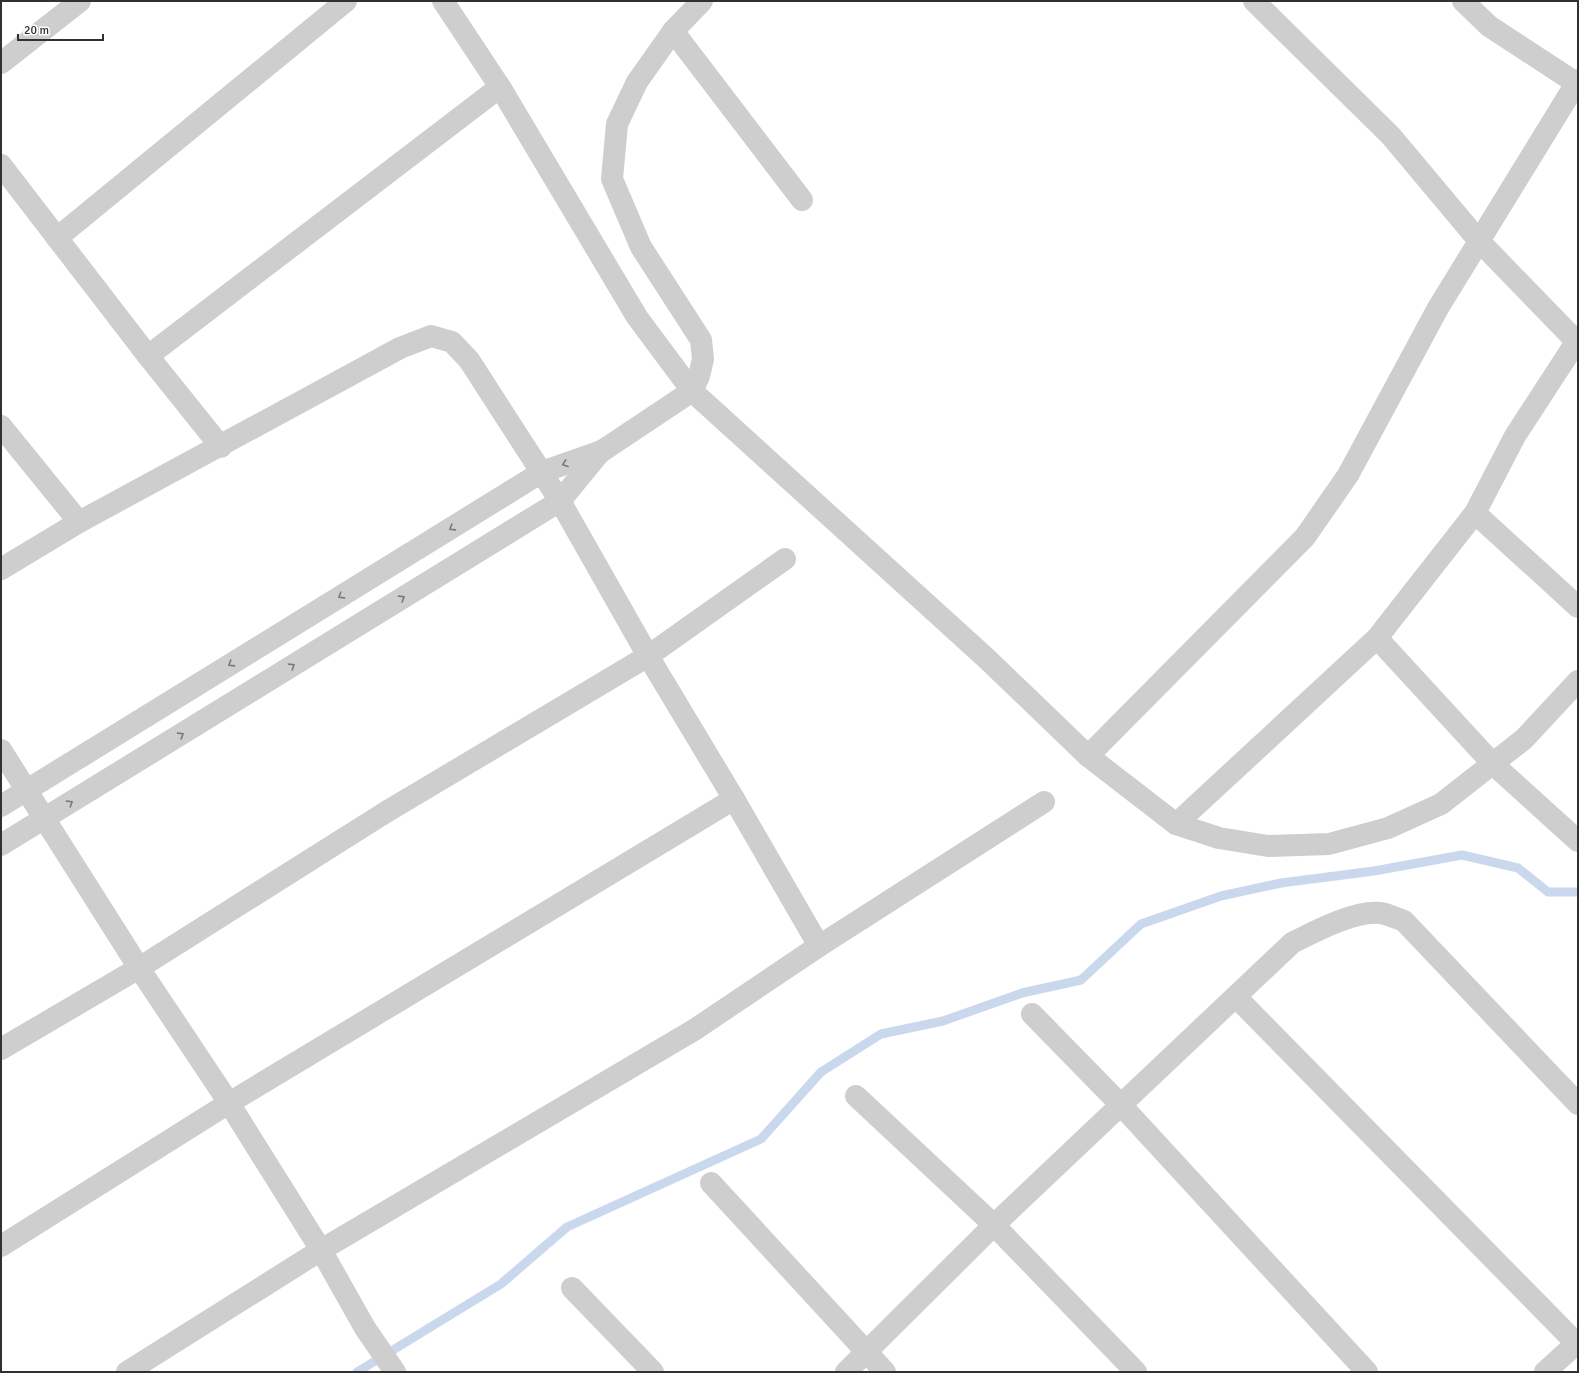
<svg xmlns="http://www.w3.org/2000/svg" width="1579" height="1373" viewBox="0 0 1579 1373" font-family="Signika,sans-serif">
  <rect width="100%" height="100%" fill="#fff"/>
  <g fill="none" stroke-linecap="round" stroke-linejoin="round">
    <!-- stream -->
    <polyline stroke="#cad8ee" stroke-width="9" points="357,1372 501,1284 567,1227 761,1139 821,1072 881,1034 943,1021 1022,993 1081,980 1141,924 1221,896 1281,883 1374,871 1462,855 1518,868 1548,892 1578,892"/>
    <!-- street -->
    <g stroke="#cecece" stroke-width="22">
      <polyline points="443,1 500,87 637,317 692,391 986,658 1088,756 1176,824 1219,838 1268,846 1329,844 1388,828 1441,804 1524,739 1578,681"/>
      <polyline points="1254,1 1391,136 1479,241 1578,343"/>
      <polyline points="1463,1 1489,26 1576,83"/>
      <polyline points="673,31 802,200"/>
      <polyline points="1,63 80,1"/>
      <polyline points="1,165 148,356 221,447"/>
      <polyline points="57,238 346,1"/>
      <polyline points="148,356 500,87"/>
      <polyline points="1,426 79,522"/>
      <polyline points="1475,513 1578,607"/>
      <polyline points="1,569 79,522 400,348 431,336 452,342 469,360 560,501 648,656 734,799 819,946"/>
      <polyline points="1377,638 1493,764 1578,841"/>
      <polyline points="1,750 139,968 229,1103 321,1250 365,1328 395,1372"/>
      <polyline points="1088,756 1305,537 1348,475 1438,308 1578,80"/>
      <polyline points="1,806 542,472 602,451 692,391 699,376 703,359 701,340 641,247 612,179 617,124 637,82 673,31 702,1"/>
      <polyline points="1176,824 1377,638 1475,513 1515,436 1578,339"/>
      <polyline points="1,845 560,501 601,451"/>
      <polyline points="1236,997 1578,1345"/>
      <polyline points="1032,1014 1120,1104 1367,1372"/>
      <polyline points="1,1049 139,968 386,812 648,656 785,559"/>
      <polyline points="856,1096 994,1225 1136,1372"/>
      <polyline points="711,1183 885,1372"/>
      <polyline points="1,1246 229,1103 734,799"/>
      <polyline points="572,1288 653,1372"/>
      <polyline points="127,1372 321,1250 694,1030 819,946 1044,802"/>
      <path d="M846,1372L994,1225L1292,943C1314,932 1355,910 1380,913C1388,914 1396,918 1404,921L1578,1104"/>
      <polyline points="1545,1372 1578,1342"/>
    </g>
  </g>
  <!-- one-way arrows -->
  <defs><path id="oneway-chevron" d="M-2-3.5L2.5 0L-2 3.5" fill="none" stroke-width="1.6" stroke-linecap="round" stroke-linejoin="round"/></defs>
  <g stroke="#787878">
    <use href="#oneway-chevron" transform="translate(565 464) rotate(160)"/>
    <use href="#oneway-chevron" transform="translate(452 528) rotate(148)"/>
    <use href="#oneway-chevron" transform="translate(341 596) rotate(148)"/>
    <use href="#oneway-chevron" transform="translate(402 598) rotate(-32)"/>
    <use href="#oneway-chevron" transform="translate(231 664) rotate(148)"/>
    <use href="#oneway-chevron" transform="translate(292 666) rotate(-32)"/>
    <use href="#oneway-chevron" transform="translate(181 735) rotate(-32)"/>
    <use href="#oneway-chevron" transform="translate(70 803) rotate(-32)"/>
  </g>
  <!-- border -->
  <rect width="1579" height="1373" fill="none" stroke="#313131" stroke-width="4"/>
  <!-- scale -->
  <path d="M18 34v6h85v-6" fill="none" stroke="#313131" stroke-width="2"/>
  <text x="24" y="34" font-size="12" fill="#313131" stroke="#ffffff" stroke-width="3" paint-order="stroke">20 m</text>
</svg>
